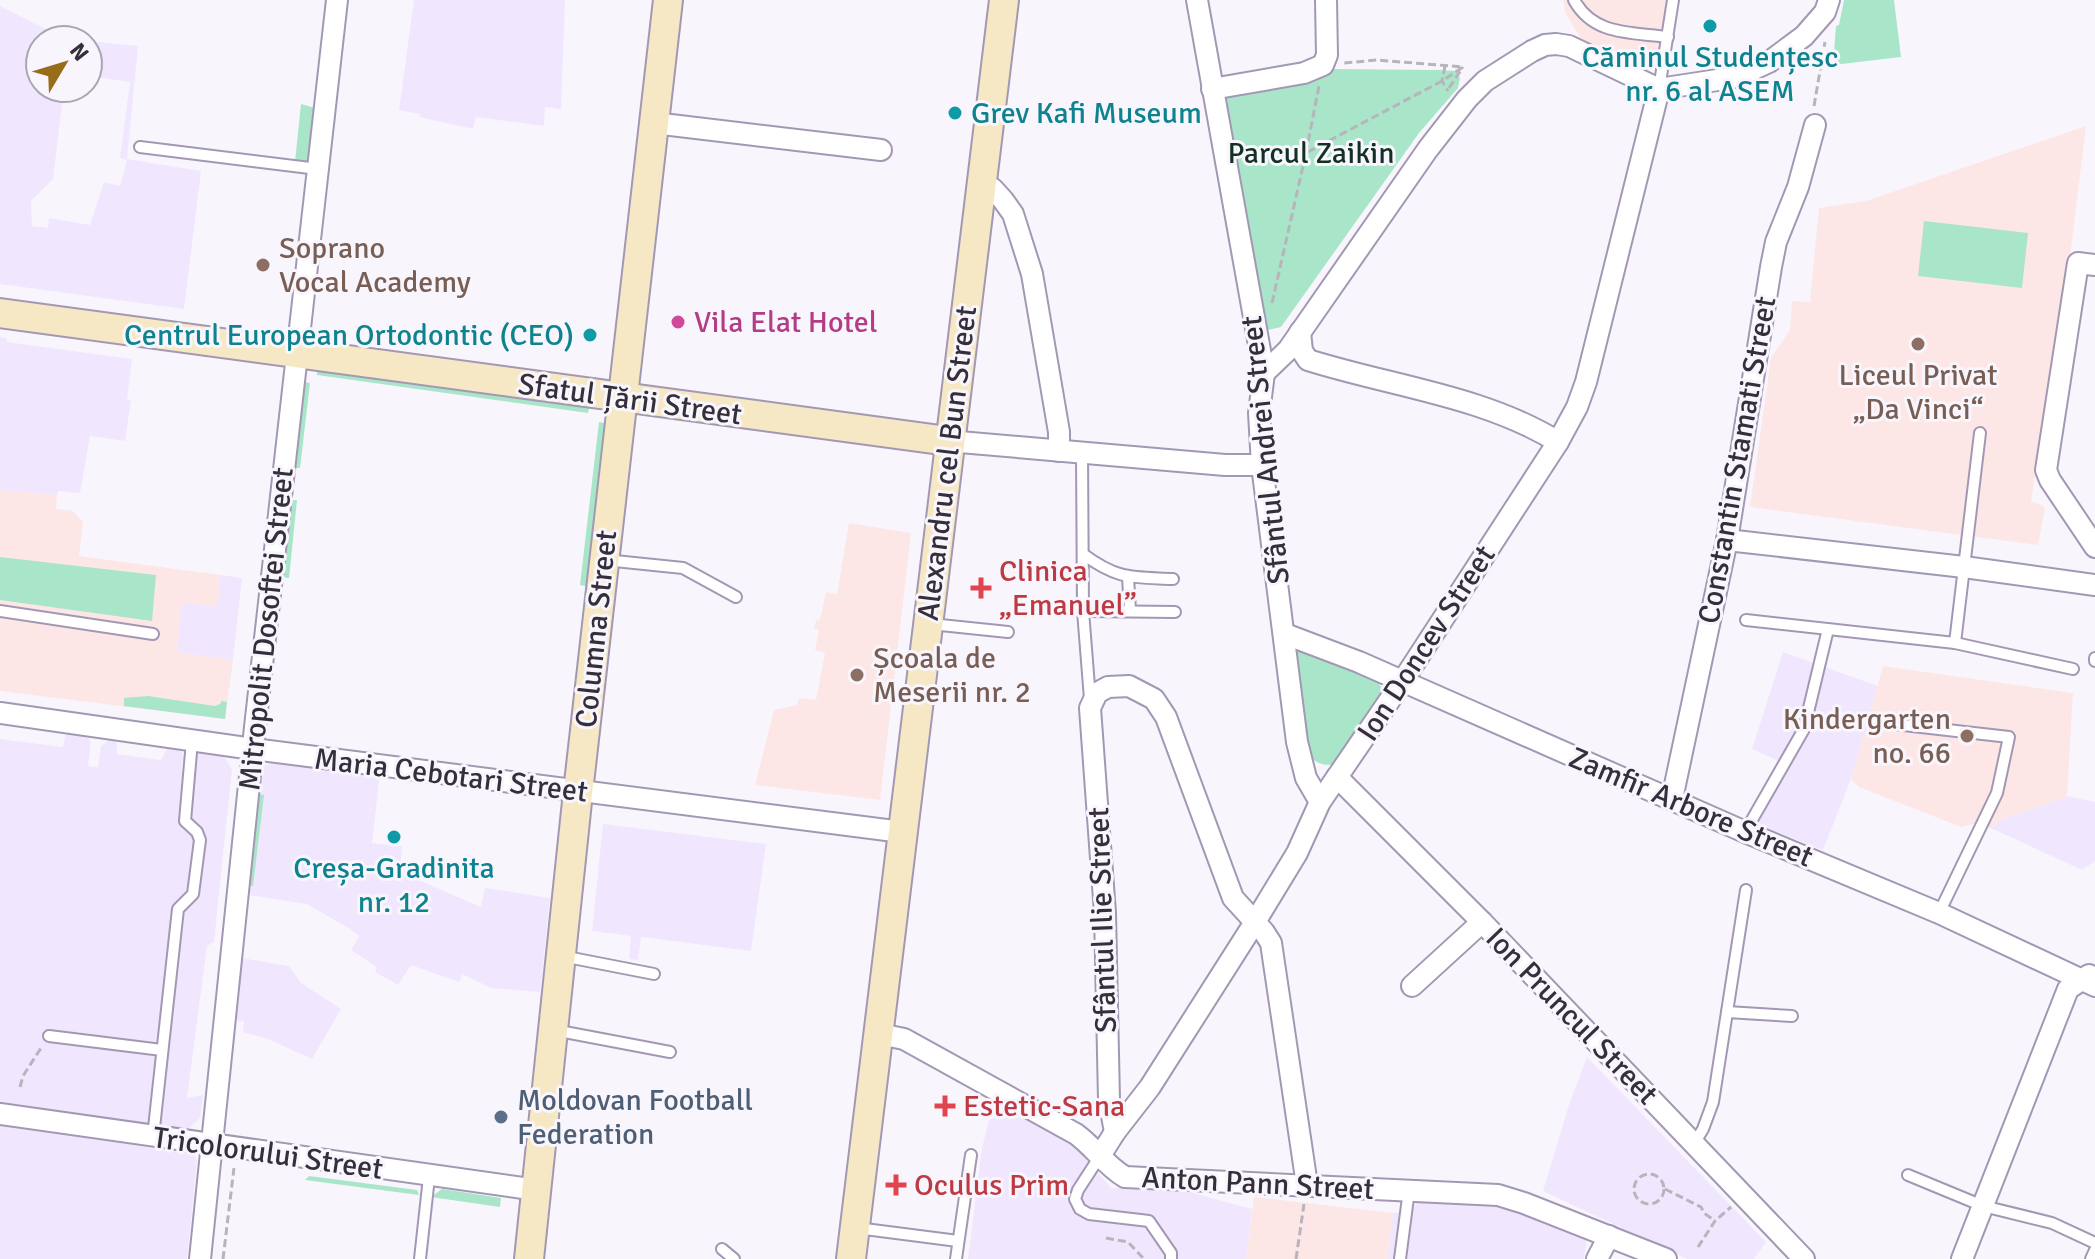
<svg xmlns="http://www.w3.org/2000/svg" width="2095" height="1259" viewBox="0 0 2095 1259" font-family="Signika,sans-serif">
  <rect width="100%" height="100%" fill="#f8f6fc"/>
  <!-- built -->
  <g fill="#f0e7fe">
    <polygon points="414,0 565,0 561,109 545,107 544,126 476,117 473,129 419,117 420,114 399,110"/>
    <polygon points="0,6 63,38 81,40 40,40 40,88 64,88 53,179 31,201 32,226 48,228 49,218 90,225 104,182 120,186 127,160 120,158 130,82 88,76 88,41 138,46 127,159 201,171 184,309 0,284"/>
    <polygon points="0,337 7,338 7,342 132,359 127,400 131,400 125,441 90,436 80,493 59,491 57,495 0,490"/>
    <polygon points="220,575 242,578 233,660 177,652 181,602 217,606"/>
    <polygon points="1783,652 1878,686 1851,779 1823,850 1758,824 1789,766 1752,749"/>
    <polygon points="66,732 85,736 91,741 88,766 98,767 101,746 112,739 117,743 117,754 161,760 168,747 180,748 183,755 181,770 192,772 194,757 200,751 222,754 232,769 214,942 207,946 187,1098 203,1095 200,1118 186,1131 0,1106 0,739 63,747"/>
    <polygon points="279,761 380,774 372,843 402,846 400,872 481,907 485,888 550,898 540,992 491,988 462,974 459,982 411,965 398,985 375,972 377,967 351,950 359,936 350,929 307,904 242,894 258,771 267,764"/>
    <polygon points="2067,796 2095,802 2095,861 2082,870 1991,828 1998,821"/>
    <polygon points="603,824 766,844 751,951 641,937 638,960 629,959 631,936 592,931"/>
    <polygon points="236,957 289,966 301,983 341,1009 312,1059 268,1039 243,1032 244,1021 231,1020"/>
    <polygon points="1587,1057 1766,1242 1754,1259 1687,1259 1543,1191 1569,1105"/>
    <polygon points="1013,1110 1080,1151 1111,1188 1186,1191 1252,1209 1246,1259 968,1259 982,1148 989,1120"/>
    <polygon points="0,1122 192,1149 197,1160 187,1259 0,1259"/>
    <polygon points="1420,1198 1499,1204 1587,1237 1584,1259 1387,1259 1393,1213 1411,1211"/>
  </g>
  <!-- education -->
  <g fill="#fde7e6">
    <polygon points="1563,0 1670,0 1663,53 1660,53 1659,59 1646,74 1583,42 1566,14"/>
    <polygon points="2086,126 2071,249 2031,501 2045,507 2038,545 1750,507 1771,358 1790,330 1792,301 1810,302 1819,208 1866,201"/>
    <polygon points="0,490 57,495 56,509 73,511 83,522 79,556 220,575 218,606 181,603 177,652 233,660 225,719 0,691"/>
    <polygon points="849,523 911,533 880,800 755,785 774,710 797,705 799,698 816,700 825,653 815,650 819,630 814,629 816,620 819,621 822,612 826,592 837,594"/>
    <polygon points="1883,666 2073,693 2067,796 1998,821 1991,828 1977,823 1961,827 1859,787 1851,779"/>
    <polygon points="1254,1197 1393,1213 1387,1259 1246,1259"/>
  </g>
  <!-- green -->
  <g fill="#a8e5c9">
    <polygon points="1844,0 1894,0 1901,57 1833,65 1836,26 1839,25"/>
    <polygon points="1334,69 1440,70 1456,71 1460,78 1458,88 1419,133 1281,327 1254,333 1226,91"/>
    <polygon points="301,104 315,108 312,165 295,162"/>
    <polygon points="1924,221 2028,233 2022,288 1918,276"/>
    <polygon points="317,366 584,403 589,407 588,413 317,375"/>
    <polygon points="304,382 310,383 300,468 294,468"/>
    <polygon points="599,422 605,423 586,586 580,585"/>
    <polygon points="292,500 297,500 289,578 281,577 290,502"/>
    <polygon points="0,557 156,575 152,621 0,600"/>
    <path d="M1300,650L1376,679L1381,687L1382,698L1339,762C1327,768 1316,764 1307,754L1294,654Z"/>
    <polygon points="148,696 215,706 220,704 222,701 227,702 225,719 124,706 124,698"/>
    <polygon points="257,794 264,795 253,886 247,885"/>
    <polygon points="309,1176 417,1190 419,1195 305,1180"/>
    <polygon points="442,1189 501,1198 500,1207 431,1197"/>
  </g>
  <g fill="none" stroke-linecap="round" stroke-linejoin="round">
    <defs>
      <g id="service">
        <path d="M1574,0C1594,36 1631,32 1668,37"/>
        <polyline points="1659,89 1673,0"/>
        <polyline points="140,147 318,169"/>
        <polyline points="1082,453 1083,611 1090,699"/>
        <path d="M1083,554C1118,580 1132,577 1173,579"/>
        <polyline points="605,560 683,568 736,597"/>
        <polyline points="1128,577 1130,611"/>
        <polyline points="0,611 153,634"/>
        <polyline points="1083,611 1175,612"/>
        <polyline points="1746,620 1955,643 2073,669"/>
        <polyline points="931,624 1008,632"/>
        <polyline points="1955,643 1980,433"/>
        <polyline points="2095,658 2095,661"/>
        <polyline points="1886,723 2009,737 1997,793 1939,913"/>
        <polyline points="1745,832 1804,729 1828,629"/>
        <polyline points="562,956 654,974"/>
        <polyline points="1727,1012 1792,1016"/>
        <polyline points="554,1030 670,1052"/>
        <polyline points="49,1036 162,1050"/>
        <polyline points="153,1137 178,909 193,894 200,840 197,832 185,821 192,741"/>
        <polyline points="1694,1144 1703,1129 1713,1102 1746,890"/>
        <polyline points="1100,1156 1078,1190 1075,1199 1080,1209 1089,1214 1149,1221 1171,1253 1171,1259"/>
        <polyline points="1908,1175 1983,1206 2052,1223 2095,1243"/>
        <polyline points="857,1228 958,1241"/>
        <polyline points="722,1249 734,1259"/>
        <polyline points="420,1259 429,1177"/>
        <polyline points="956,1259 971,1155"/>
        <polyline points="1400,1259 1409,1190"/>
        <polyline points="2091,1259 2095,1250"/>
      </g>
      <g id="minor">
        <polyline points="1197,0 1264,373 1259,413 1262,465 1297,742 1306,778 1320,802"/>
        <polyline points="1212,89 1304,73 1323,65 1327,55 1326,0"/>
        <polyline points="654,123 881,150"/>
        <polyline points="981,183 993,189 1003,200 1013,214 1019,233 1032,274 1059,432 1059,451"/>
        <polyline points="2095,265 2078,263 2046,470 2050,480 2095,547"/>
        <path d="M1300,332L1302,351L1308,360C1390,386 1484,396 1558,442"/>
        <polyline points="1264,373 1288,350 1428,149 1467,99 1485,81 1532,51 1545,45 1556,44 1569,46 1659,89 1737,77 1769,62 1804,36 1825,12 1829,0"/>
        <polyline points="948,441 1225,465 1262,465"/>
        <polyline points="1727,540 1964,567 2095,585"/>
        <polyline points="1285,634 1359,662 1745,832 1939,913 2095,986"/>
        <polyline points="0,713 253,749 902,832"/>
        <polyline points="1337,777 1482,922 1804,1259"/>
        <polyline points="1672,799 1727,540 1771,267 1776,242 1798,187 1815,125"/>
        <polyline points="1412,986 1482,922"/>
        <path d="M880,1034L904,1039L1076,1134C1094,1147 1106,1166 1125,1177L1498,1195L1524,1203L1666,1259"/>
        <polyline points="0,1114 537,1190"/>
        <polyline points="1115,1132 1109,1100 1105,913 1090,708 1097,693 1108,687 1129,686 1154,699 1166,717 1233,898 1264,932 1271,943 1307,1185"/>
        <polyline points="1100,1156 1115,1132 1150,1087 1255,922 1297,853 1320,802 1402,682 1558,442 1577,407 1586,382 1659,89"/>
        <polyline points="200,1259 255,727 337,0"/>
        <polyline points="1597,1259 1609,1236"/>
        <polyline points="1962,1259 2068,989 2089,975"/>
      </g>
      <g id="secondary">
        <polyline points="0,313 948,441"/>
        <polyline points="529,1259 578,792 668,0"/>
        <polyline points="851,1259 1004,0"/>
      </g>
    </defs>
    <!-- service casing -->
    <use href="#service" stroke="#a398b4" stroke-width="14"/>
    <!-- minor casing -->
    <use href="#minor" stroke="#a398b4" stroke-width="24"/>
    <!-- secondary casing -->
    <use href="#secondary" stroke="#a398b4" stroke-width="32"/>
    <!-- path -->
    <g stroke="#b7b4bc" stroke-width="3" stroke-dasharray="8 4" stroke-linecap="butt">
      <polyline points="1445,66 1442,81 1448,91"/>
      <polyline points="1449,88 1463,67"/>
      <polyline points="1814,106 1825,42"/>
      <polyline points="1306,153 1319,86"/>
      <polyline points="1272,303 1306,153 1442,81 1463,67 1377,60 1344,63"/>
      <polyline points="20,1087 23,1076 41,1048"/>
      <circle cx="1649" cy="1189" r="15"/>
      <polyline points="1665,1189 1701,1207 1704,1213 1715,1221"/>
      <polyline points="1106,1238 1128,1242 1144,1259"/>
      <polyline points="1698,1247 1715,1221 1731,1207"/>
      <polyline points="223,1259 234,1168"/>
      <polyline points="1296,1259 1304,1204"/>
    </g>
    <!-- service -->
    <use href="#service" stroke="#fff" stroke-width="10"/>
    <!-- minor -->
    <use href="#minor" stroke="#fff" stroke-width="20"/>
    <!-- secondary -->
    <use href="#secondary" stroke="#f6e8c4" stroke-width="28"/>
  </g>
  <!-- markers -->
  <g fill="#0f9aa8" stroke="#f8f6fc" stroke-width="3">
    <circle cx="1710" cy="26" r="8"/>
    <circle cx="955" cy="113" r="8"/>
    <circle cx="590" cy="335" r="8"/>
    <circle cx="394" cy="837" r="8"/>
  </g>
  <g fill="#8d6e63" stroke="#f8f6fc" stroke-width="3">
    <circle cx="263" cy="265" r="8"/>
    <circle cx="1918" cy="344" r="8"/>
    <circle cx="857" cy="675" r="8"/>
    <circle cx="1967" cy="736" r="8"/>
  </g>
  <circle fill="#d1479c" stroke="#f8f6fc" stroke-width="3" cx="678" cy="322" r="8"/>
  <g fill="#e0444e" stroke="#f8f6fc" stroke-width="3">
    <path d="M977 576h8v8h8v8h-8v8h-8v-8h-8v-8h8z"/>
    <path d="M941 1094h8v8h8v8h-8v8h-8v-8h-8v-8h8z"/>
    <path d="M892 1173h8v8h8v8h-8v8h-8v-8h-8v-8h8z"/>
  </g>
  <circle fill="#5c6f8a" stroke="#f8f6fc" stroke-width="3" cx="501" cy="1117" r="8"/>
  <g text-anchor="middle" stroke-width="6" stroke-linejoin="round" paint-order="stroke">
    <!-- culture labels -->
    <g font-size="30" fill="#0d838f" stroke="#f8f6fc">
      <text x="1710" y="67">Căminul Studențesc<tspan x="1710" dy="34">nr. 6 al ASEM</tspan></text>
      <text x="971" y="123" text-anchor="start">Grev Kafi Museum</text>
      <text x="574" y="345" text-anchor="end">Centrul European Ortodontic (CEO)</text>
      <text x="394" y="878">Creșa-Gradinita<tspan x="394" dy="34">nr. 12</tspan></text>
    </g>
    <!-- park labels -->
    <g font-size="30" fill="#123124" stroke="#f8f6fc">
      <text x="1311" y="163">Parcul Zaikin</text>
    </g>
    <!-- education labels -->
    <g font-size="30" fill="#785e54" stroke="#f8f6fc" text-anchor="start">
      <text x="279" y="258">Soprano<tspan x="279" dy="34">Vocal Academy</tspan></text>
      <text x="1918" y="385" text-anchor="middle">Liceul Privat<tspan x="1918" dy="34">„Da Vinci“</tspan></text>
      <text x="873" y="668">Școala de<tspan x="873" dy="34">Meserii nr. 2</tspan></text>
      <text x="1951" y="729" text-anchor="end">Kindergarten<tspan x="1951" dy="34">no. 66</tspan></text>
    </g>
    <!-- hotel labels -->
    <g font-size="30" fill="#b23c85" stroke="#f8f6fc" text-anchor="start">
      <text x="694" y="332">Vila Elat Hotel</text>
    </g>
    <!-- street labels -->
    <g font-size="30" fill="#342f3b" stroke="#f8f6fc">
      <text transform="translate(630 399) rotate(8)" y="10">Sfatul Țării Street</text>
      <text transform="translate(1265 450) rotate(-96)" y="10">Sfântul Andrei Street</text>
      <text transform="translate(1737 460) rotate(-80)" y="10">Constantin Stamati Street</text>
      <text transform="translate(947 463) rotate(-83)" y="10">Alexandru cel Bun Street</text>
      <text transform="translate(266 629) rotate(-84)" y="10">Mitropolit Dosoftei Street</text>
      <text transform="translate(596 629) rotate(-84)" y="10">Columna Street</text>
      <text transform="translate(1426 643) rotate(-57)" y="10">Ion Doncev Street</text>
      <text transform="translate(451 775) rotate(7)" y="10">Maria Cebotari Street</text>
      <text transform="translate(1691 807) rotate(23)" y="10">Zamfir Arbore Street</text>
      <text transform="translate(1102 920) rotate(-92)" y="10">Sfântul Ilie Street</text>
      <text transform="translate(1572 1016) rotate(46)" y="10">Ion Pruncul Street</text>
      <text transform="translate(268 1153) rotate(8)" y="10">Tricolorului Street</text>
      <text transform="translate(1258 1183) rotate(3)" y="10">Anton Pann Street</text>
    </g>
    <!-- health labels -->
    <g font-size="30" fill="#be3a42" stroke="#f8f6fc" text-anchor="start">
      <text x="999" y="581">Clinica<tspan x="999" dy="34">„Emanuel”</tspan></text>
      <text x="963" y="1116">Estetic-Sana</text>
      <text x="914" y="1195">Oculus Prim</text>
    </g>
    <!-- service labels -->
    <g font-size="30" fill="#4e5e75" stroke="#f8f6fc" text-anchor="start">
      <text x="517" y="1110">Moldovan Football<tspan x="517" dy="34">Federation</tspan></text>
    </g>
  </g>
  <!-- north arrow -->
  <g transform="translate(64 64) rotate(52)"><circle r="38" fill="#f8f6fc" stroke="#aaa6af" stroke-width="2"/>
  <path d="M0-6L14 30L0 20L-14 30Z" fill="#986d1a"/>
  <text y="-12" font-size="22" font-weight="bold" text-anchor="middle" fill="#342f3b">N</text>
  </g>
</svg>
